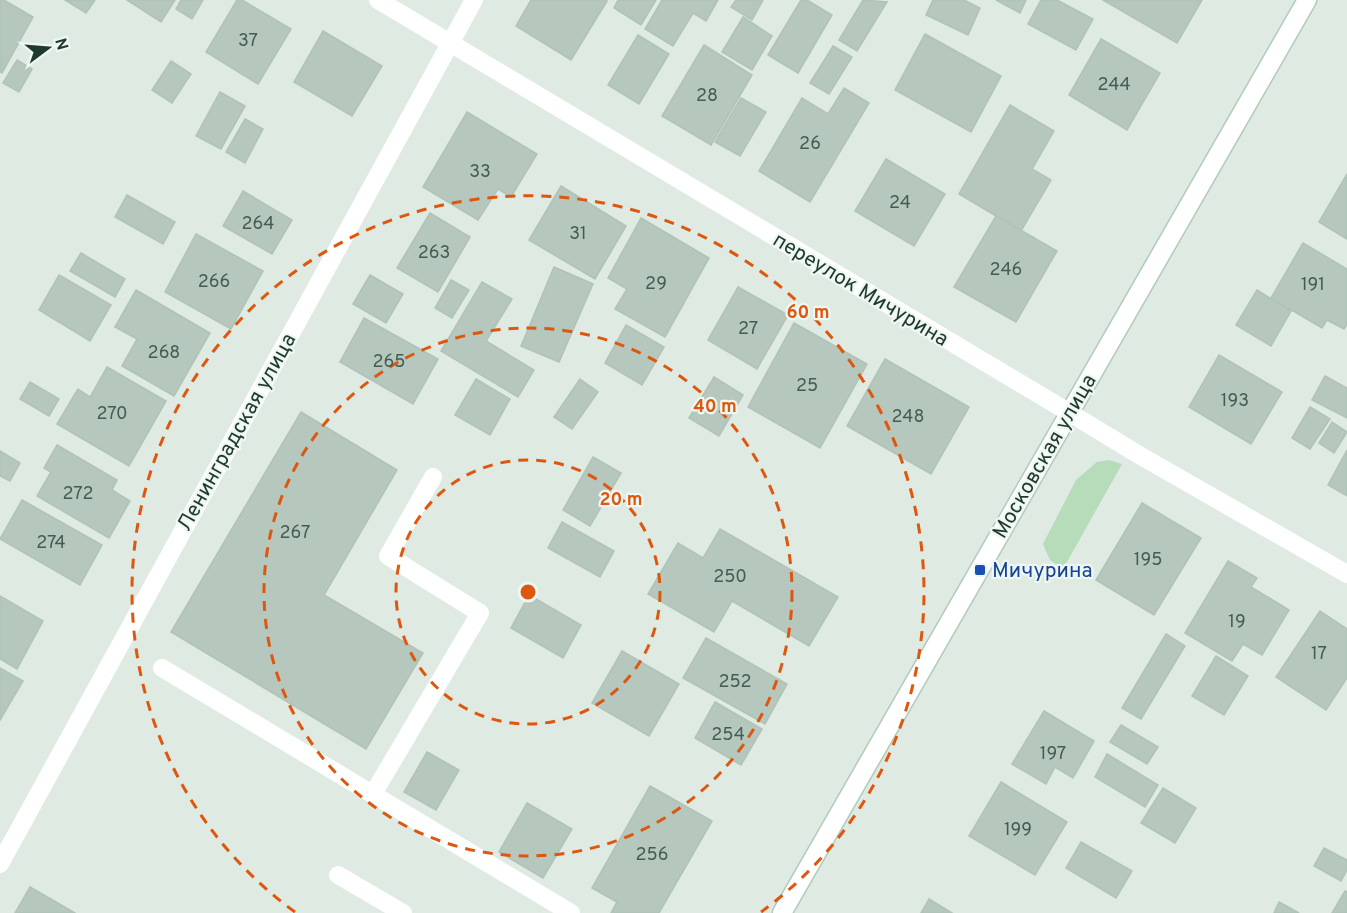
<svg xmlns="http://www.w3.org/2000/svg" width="1347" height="913" viewBox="0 0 1347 913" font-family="Overpass,sans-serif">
  <rect width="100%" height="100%" fill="#deeae2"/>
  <!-- green -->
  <polygon fill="#b6dcb9" points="1109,460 1122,464 1063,569 1050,560 1043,544 1076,480 1097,462"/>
  <!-- building -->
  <g fill="#b6c7be" stroke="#b0c3b8" stroke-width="1.5">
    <polygon points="0,0 4,0 33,17 2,73 0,72"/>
    <polygon points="65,0 95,0 86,13"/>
    <polygon points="127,0 175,0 161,22"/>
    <polygon points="181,0 203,0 192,19 176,9"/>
    <polygon points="237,0 242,0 291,29 258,84 206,52"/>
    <polygon points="531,0 606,0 607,1 571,60 516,26"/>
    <polygon points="618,0 656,0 641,25 614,8"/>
    <polygon points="662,0 718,0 706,21 693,13 673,46 645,29"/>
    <polygon points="736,0 763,0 752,20 731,7"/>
    <polygon points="801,0 807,0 832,15 798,73 768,55"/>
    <polygon points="863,0 887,2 857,51 839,40"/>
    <polygon points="933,0 964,0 980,8 968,35 926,15"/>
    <polygon points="996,0 1026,0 1020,13"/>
    <polygon points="1041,0 1057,0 1093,19 1076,50 1028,24"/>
    <polygon points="1103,0 1202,0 1177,43"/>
    <polygon points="743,17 772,36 752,70 722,52"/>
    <polygon points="323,31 382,66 352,116 294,82"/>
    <polygon points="925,34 1001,76 971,132 895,90"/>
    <polygon points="638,35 669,54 639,104 608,85"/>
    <polygon points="1101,39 1160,73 1127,130 1069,95"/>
    <polygon points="704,45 752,75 711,145 662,116"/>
    <polygon points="833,46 852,57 829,94 810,83"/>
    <polygon points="17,60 32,69 19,92 3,83"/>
    <polygon points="171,61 191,74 172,103 152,90"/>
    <polygon points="844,88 869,103 810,202 759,171 802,98 828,114"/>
    <polygon points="220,92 245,106 221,149 196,136"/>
    <polygon points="741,98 766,112 740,156 715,142"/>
    <polygon points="1010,105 1054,131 1032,169 1051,180 1021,231 959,194"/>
    <polygon points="467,112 537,154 511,197 498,189 478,220 423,187"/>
    <polygon points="245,119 263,129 245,163 226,152"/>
    <polygon points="886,159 945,194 914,246 855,211"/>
    <polygon points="1347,174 1347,239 1319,222"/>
    <polygon points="561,186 626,226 595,279 529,240"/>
    <polygon points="243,191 292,220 272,254 223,226"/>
    <polygon points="127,195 175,222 163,244 115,217"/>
    <polygon points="430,213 470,237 438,292 397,268"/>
    <polygon points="996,216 1057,251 1016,322 954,287"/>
    <polygon points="641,218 709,258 665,337 615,309 627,289 608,278"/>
    <polygon points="196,234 263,271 231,329 165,292"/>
    <polygon points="1303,243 1347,269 1347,324 1344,329 1327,320 1322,328 1271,298"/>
    <polygon points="81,253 125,279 115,297 70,271"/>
    <polygon points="554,267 593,284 559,362 521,346"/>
    <polygon points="59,275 111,305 90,341 39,310"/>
    <polygon points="370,275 403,294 386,323 353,304"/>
    <polygon points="451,280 469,290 452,318 435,308"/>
    <polygon points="482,282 512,299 486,341 534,370 518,397 441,351"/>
    <polygon points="738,287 788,315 757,369 708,340"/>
    <polygon points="136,290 210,333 174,396 122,366 137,339 115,327"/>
    <polygon points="1257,290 1291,311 1271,346 1236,325"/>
    <polygon points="364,318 438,359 413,404 340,362"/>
    <polygon points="794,323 867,364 820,448 748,407"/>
    <polygon points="626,325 664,347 642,385 605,363"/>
    <polygon points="1219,355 1282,392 1251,444 1189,407"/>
    <polygon points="885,359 969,407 931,474 847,426"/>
    <polygon points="107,367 166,401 129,466 57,424 78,389 90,397"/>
    <polygon points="1325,376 1347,388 1347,418 1312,400"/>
    <polygon points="714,377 743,395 719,436 689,418"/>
    <polygon points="476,379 510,399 490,435 455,415"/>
    <polygon points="580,379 598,392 572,429 554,417"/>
    <polygon points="30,382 59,399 49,416 20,399"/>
    <polygon points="1310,407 1330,419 1310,449 1292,438"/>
    <polygon points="301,412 397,470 324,595 423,653 366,749 171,632"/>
    <polygon points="1332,422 1347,432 1334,453 1319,443"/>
    <polygon points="57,445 117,480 112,490 130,501 109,538 37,496 51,472 44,468"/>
    <polygon points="1347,450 1347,496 1328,485"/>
    <polygon points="0,451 20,463 10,481 0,476"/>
    <polygon points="593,457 621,473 590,526 563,510"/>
    <polygon points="22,500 102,545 80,585 0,539"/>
    <polygon points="1142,503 1201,538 1154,615 1096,580"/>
    <polygon points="562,522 614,551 600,577 548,548"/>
    <polygon points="720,529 838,597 809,646 732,601 714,632 648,594 678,543 703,558"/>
    <polygon points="1228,561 1257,578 1251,587 1289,610 1262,655 1243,644 1232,661 1185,633"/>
    <polygon points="529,595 581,625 563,658 511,628"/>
    <polygon points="0,596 43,621 17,669 0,659"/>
    <polygon points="1320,611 1347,629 1347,678 1326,710 1276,677"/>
    <polygon points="1166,634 1185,646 1141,719 1122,708"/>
    <polygon points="706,638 787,684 765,724 683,678"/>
    <polygon points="622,651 679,684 649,736 592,703"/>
    <polygon points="1216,656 1248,676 1224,715 1192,696"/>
    <polygon points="0,668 23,681 0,720"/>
    <polygon points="715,702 762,729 741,765 695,738"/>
    <polygon points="1044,711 1094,741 1073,778 1055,767 1046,784 1012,764"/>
    <polygon points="1121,725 1158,747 1147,764 1110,742"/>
    <polygon points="427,752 459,770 436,810 404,792"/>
    <polygon points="1107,754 1158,785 1145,807 1095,777"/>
    <polygon points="1001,782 1067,822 1035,875 969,836"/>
    <polygon points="650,786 712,821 659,913 611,913 617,902 592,888"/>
    <polygon points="1163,788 1196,808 1175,843 1141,823"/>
    <polygon points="527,803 572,829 543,878 499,852"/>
    <polygon points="1081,842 1132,871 1116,898 1066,868"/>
    <polygon points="1324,848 1347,860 1347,870 1341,881 1314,866"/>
    <polygon points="30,887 75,913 15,913"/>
    <polygon points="1345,891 1347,892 1347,913 1332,913"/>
    <polygon points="929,899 952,913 921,913"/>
    <polygon points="1279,902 1299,913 1274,913"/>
  </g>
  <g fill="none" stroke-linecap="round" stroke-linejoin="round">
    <defs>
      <polyline id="secondary" points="782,913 1307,0"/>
    </defs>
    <!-- secondary casing -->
    <use href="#secondary" stroke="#b1cabc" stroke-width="21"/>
    <!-- service -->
    <g stroke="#fff" stroke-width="18">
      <polyline points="162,668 571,913"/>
      <polyline points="373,794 480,613 388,556 433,477"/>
      <polyline points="338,875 403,913"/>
    </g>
    <!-- minor -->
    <g stroke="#fff" stroke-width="18">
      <polyline points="378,0 1070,413"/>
      <polyline points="0,864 474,0"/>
    </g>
    <!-- tertiary -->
    <polyline stroke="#fff" stroke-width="18" points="1070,413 1139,455 1347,574"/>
    <!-- secondary -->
    <use href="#secondary" stroke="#fff" stroke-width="18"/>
  </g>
  <!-- distance rings -->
  <g fill="none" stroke="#de570e" stroke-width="3" stroke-dasharray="10 8">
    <circle cx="528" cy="592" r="132"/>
    <circle cx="528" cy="592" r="264"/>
    <path d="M295 912A396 396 0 1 1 761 912"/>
  </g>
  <!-- markers -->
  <rect fill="#1a4fb4" stroke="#eef7f1" stroke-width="2" x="974" y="564" width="12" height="12" rx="3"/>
  <g text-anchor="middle" stroke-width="4.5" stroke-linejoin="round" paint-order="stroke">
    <!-- number labels -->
    <g font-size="18" fill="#455c52">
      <text x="248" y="46">37</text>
      <text x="1114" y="90">244</text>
      <text x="707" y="101">28</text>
      <text x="810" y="149">26</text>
      <text x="480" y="177">33</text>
      <text x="900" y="208">24</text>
      <text x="258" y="229">264</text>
      <text x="578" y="239">31</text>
      <text x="434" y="258">263</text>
      <text x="1006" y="275">246</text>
      <text x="214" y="287">266</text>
      <text x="656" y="289">29</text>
      <text x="1313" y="290">191</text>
      <text x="748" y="334">27</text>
      <text x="164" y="358">268</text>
      <text x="389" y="367">265</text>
      <text x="807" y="391">25</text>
      <text x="1235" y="406">193</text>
      <text x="112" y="419">270</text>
      <text x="908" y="422">248</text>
      <text x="78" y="499">272</text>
      <text x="295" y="538">267</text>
      <text x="51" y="548">274</text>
      <text x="1148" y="565">195</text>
      <text x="730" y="582">250</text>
      <text x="1237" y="627">19</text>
      <text x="1319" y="659">17</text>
      <text x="735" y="687">252</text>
      <text x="728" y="740">254</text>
      <text x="1053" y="759">197</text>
      <text x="1018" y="835">199</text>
      <text x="652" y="860">256</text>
    </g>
    <!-- street labels -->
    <g font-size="21" fill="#1f392e" stroke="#eef7f1">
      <text transform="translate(861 289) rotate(31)" y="7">переулок Мичурина</text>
      <text transform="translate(236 432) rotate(-61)" y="7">Ленинградская улица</text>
      <text transform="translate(1044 456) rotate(-60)" y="7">Московская улица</text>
    </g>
    <!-- transit labels -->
    <g font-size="21" fill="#164399" stroke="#eef7f1" text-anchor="start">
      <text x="992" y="577">Мичурина</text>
    </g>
  </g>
  <circle cx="528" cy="592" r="9" fill="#de570e" stroke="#eef7f1" stroke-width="3"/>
  <g font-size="18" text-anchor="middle" font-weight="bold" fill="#de570e" stroke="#eef7f1" stroke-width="4.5" stroke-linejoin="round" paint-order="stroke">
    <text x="808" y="318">60 m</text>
    <text x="715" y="412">40 m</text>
    <text x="621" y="505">20 m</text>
  </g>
  <!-- north arrow -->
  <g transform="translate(48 48) rotate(74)" stroke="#eef7f1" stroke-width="4.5" paint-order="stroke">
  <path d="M0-4.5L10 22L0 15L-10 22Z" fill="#1f392e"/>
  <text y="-9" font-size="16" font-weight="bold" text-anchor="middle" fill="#1f392e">N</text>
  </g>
</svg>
